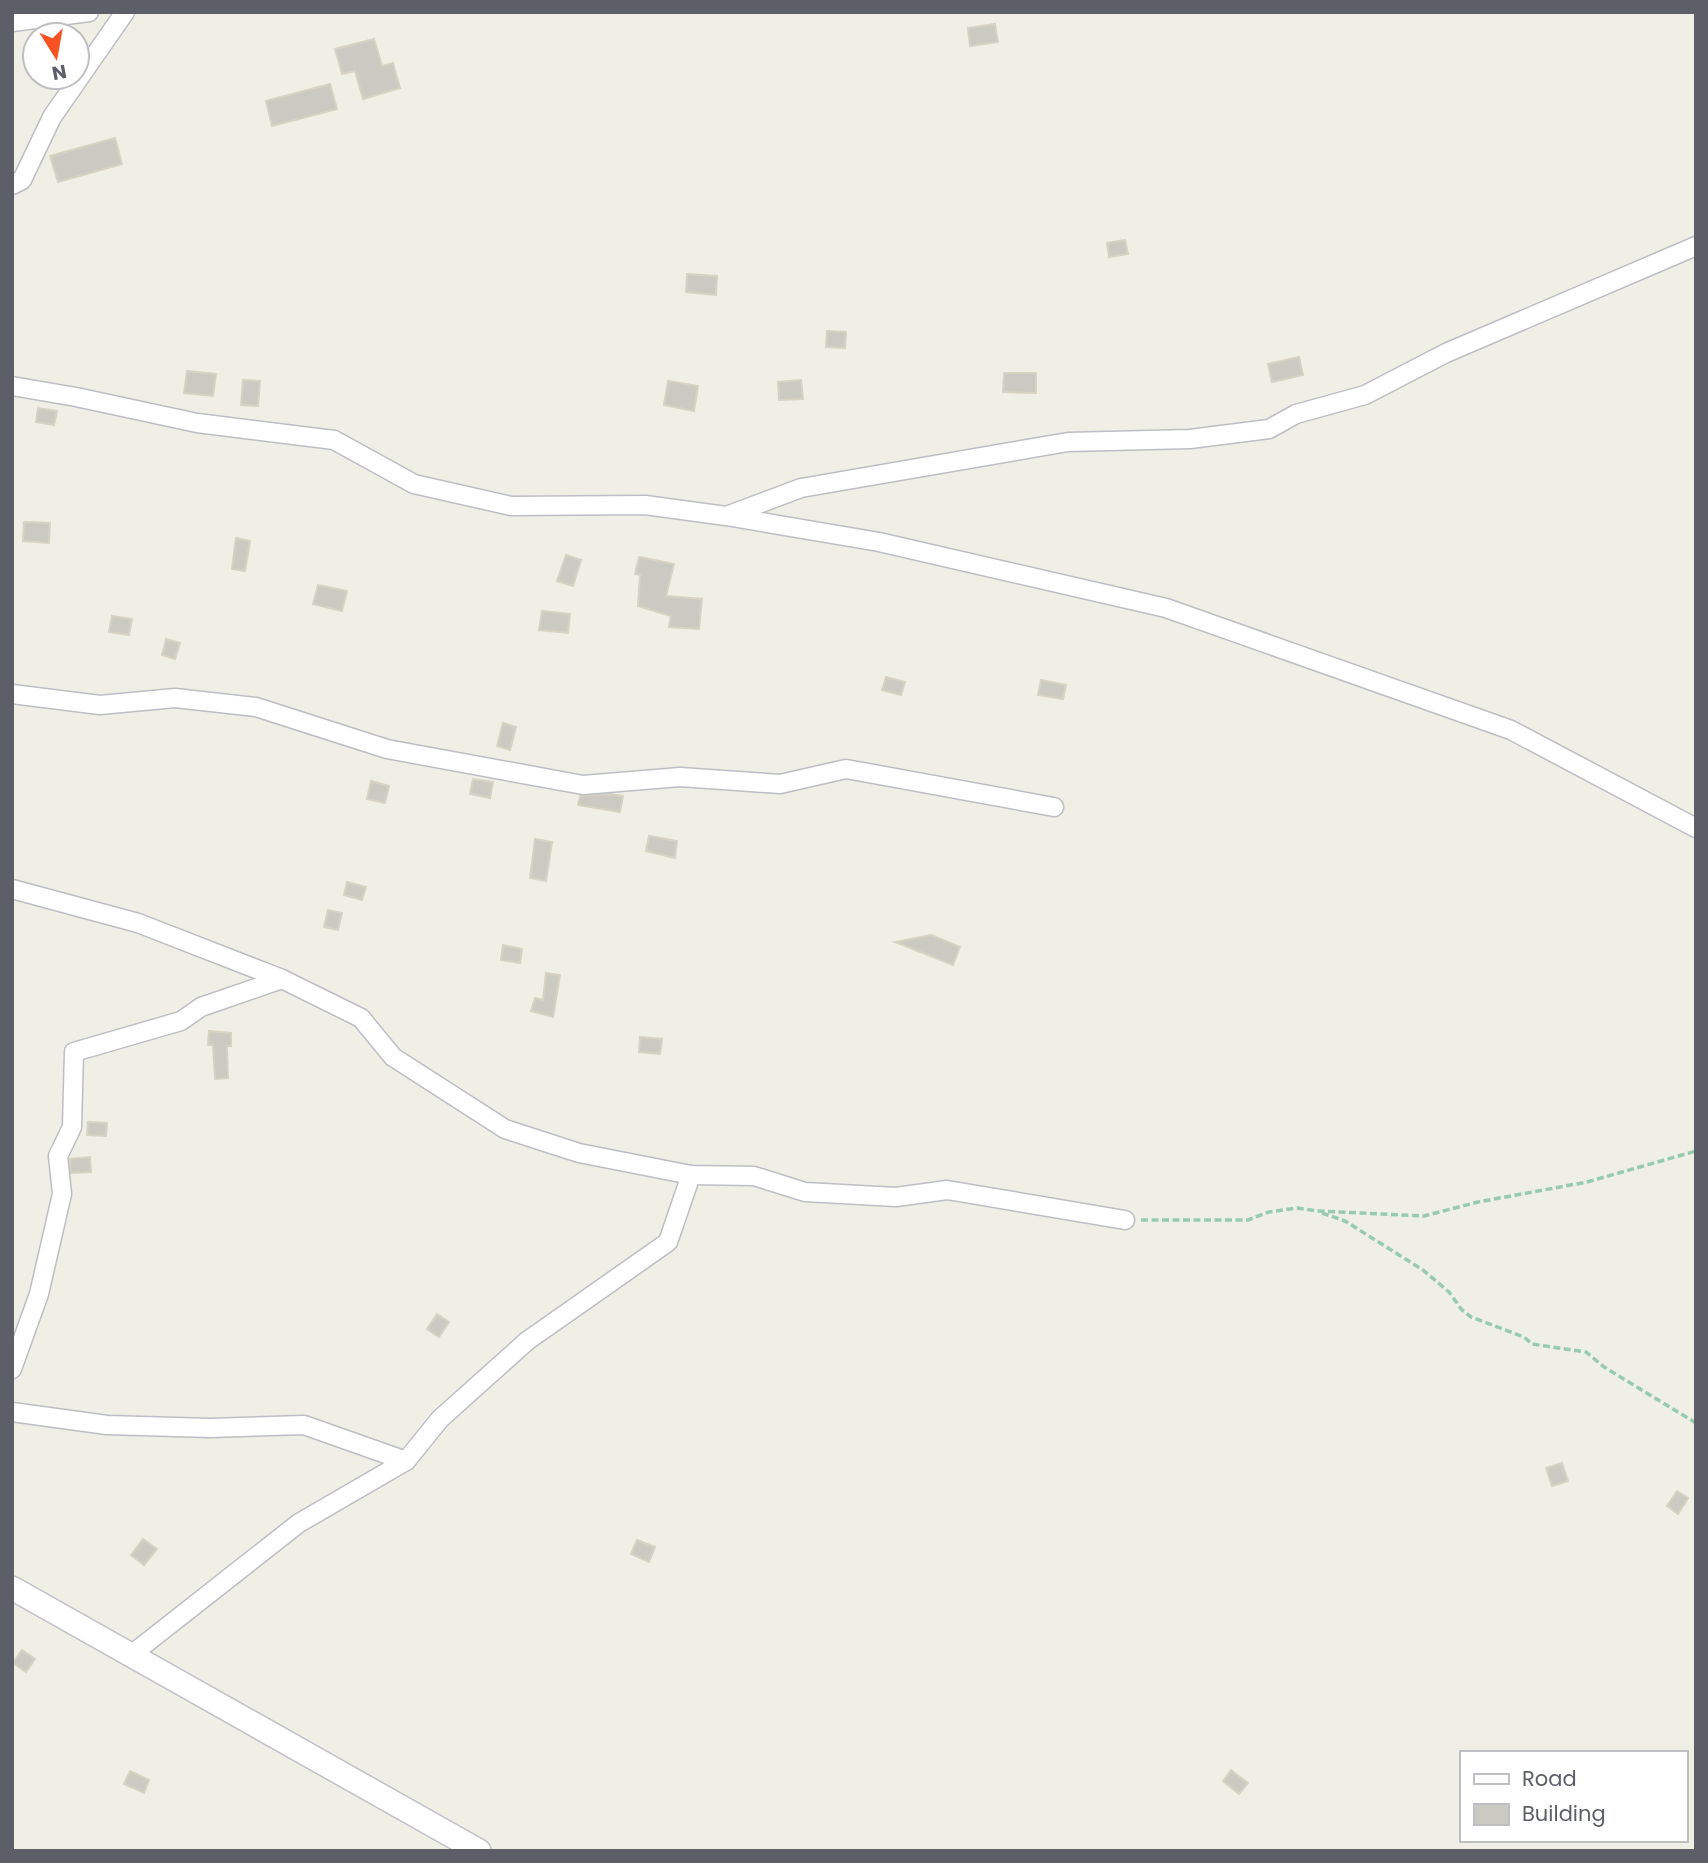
<svg xmlns="http://www.w3.org/2000/svg" width="1708" height="1863" viewBox="0 0 1708 1863" font-family="Poppins,sans-serif">
  <rect width="100%" height="100%" fill="#f0efe5"/>
  <!-- building -->
  <g fill="#cbcac2" stroke="#d6d3c2" stroke-width="2">
    <polygon points="995,24 998,42 970,46 968,28"/>
    <polygon points="374,39 382,66 393,63 400,88 363,99 355,71 342,74 335,49"/>
    <polygon points="330,84 337,109 272,126 266,101"/>
    <polygon points="115,138 122,164 58,182 50,156"/>
    <polygon points="1125,240 1128,254 1109,257 1107,243"/>
    <polygon points="687,274 717,276 716,295 686,292"/>
    <polygon points="827,331 846,332 845,348 826,347"/>
    <polygon points="1299,357 1303,375 1272,382 1268,364"/>
    <polygon points="187,371 216,374 213,396 184,393"/>
    <polygon points="1004,373 1036,373 1036,393 1003,392"/>
    <polygon points="243,380 260,381 258,406 241,405"/>
    <polygon points="801,380 803,399 779,400 778,382"/>
    <polygon points="668,381 698,386 694,411 664,405"/>
    <polygon points="38,408 57,411 54,425 36,422"/>
    <polygon points="24,522 50,523 49,543 23,541"/>
    <polygon points="236,538 250,541 245,571 232,569"/>
    <polygon points="566,555 581,560 573,586 557,581"/>
    <polygon points="639,557 674,564 666,596 702,599 699,629 669,627 671,616 638,606 640,575 635,574"/>
    <polygon points="318,585 347,591 342,611 313,604"/>
    <polygon points="542,611 570,614 568,633 539,630"/>
    <polygon points="112,616 132,619 129,635 109,632"/>
    <polygon points="166,639 180,643 175,659 162,655"/>
    <polygon points="886,677 905,682 901,695 882,690"/>
    <polygon points="1041,680 1066,685 1063,699 1038,695"/>
    <polygon points="503,723 516,727 510,750 497,746"/>
    <polygon points="473,779 493,782 490,798 470,794"/>
    <polygon points="371,781 389,786 385,803 367,799"/>
    <polygon points="611,794 623,796 620,812 578,805 580,796"/>
    <polygon points="649,836 677,841 675,858 646,851"/>
    <polygon points="535,839 552,842 546,881 530,878"/>
    <polygon points="347,882 366,887 362,900 344,895"/>
    <polygon points="328,910 342,913 338,930 324,927"/>
    <polygon points="931,935 960,947 953,965 895,942"/>
    <polygon points="503,945 522,949 520,963 501,960"/>
    <polygon points="546,973 560,975 553,1017 531,1011 535,998 543,1000"/>
    <polygon points="209,1031 231,1033 231,1046 227,1046 228,1078 215,1079 213,1045 208,1045"/>
    <polygon points="640,1037 662,1039 660,1054 639,1052"/>
    <polygon points="88,1122 107,1123 106,1136 87,1135"/>
    <polygon points="90,1157 91,1172 71,1173 70,1159"/>
    <polygon points="437,1314 449,1322 439,1337 427,1329"/>
    <polygon points="1562,1463 1568,1481 1552,1486 1546,1468"/>
    <polygon points="1677,1491 1688,1498 1678,1514 1667,1506"/>
    <polygon points="143,1539 157,1549 144,1565 131,1555"/>
    <polygon points="637,1540 655,1547 649,1562 631,1554"/>
    <polygon points="22,1650 35,1659 26,1672 13,1663"/>
    <polygon points="1231,1770 1248,1783 1239,1794 1223,1781"/>
    <polygon points="130,1771 149,1780 144,1793 124,1784"/>
  </g>
  <g fill="none" stroke-linecap="round" stroke-linejoin="round">
    <defs>
      <g id="minor">
        <polyline points="12,22 89,12"/>
        <polyline points="12,185 22,180 52,117 125,12"/>
        <polyline points="12,386 76,397 197,423 334,440 414,484 511,506 645,505 726,516 879,542 1166,608 1511,730 1696,828"/>
        <polyline points="729,515 801,488 1068,442 1190,439 1269,429 1296,414 1365,395 1446,353 1696,246"/>
        <polyline points="12,694 100,705 175,698 256,707 387,749 583,785 680,777 780,784 846,769 1054,807"/>
        <polyline points="12,889 138,923 282,979 361,1018 393,1057 505,1129 579,1153 691,1175 754,1176 805,1192 896,1197 947,1190 1125,1220"/>
        <polyline points="12,1369 39,1294 62,1194 58,1156 72,1127 74,1052 181,1021 201,1007 282,979"/>
        <polyline points="12,1412 107,1425 210,1428 304,1425 406,1461"/>
        <polyline points="131,1655 299,1523 406,1461 440,1419 527,1341 668,1242 691,1175"/>
      </g>
      <polyline id="secondary" points="12,1588 479,1851"/>
    </defs>
    <!-- minor casing -->
    <use href="#minor" stroke="#bcbec5" stroke-width="21"/>
    <!-- secondary casing -->
    <use href="#secondary" stroke="#bfc1c9" stroke-width="26"/>
    <!-- path -->
    <g stroke="#97cbae" stroke-width="3.5" stroke-dasharray="7 3.5" stroke-linecap="butt">
      <polyline points="1322,1213 1345,1221 1423,1270 1449,1292 1462,1310 1471,1317 1524,1337 1532,1344 1586,1352 1604,1367 1696,1423"/>
      <polyline points="1141,1220 1248,1220 1269,1212 1297,1208 1317,1211 1424,1216 1478,1202 1587,1182 1696,1151"/>
    </g>
    <!-- minor -->
    <use href="#minor" stroke="#fff" stroke-width="18"/>
    <!-- secondary -->
    <use href="#secondary" stroke="#fff" stroke-width="23"/>
  </g>
  <!-- border -->
  <rect width="1708" height="1863" fill="none" stroke="#5c5f67" stroke-width="28"/>
  <!-- legend -->
  <rect x="1460" y="1751" width="228" height="91" fill="#ffffff" stroke="#bebfc2" stroke-width="2"/>
  <rect x="1474" y="1774" width="35" height="10" fill="#ffffff" stroke="#bebfc2" stroke-width="2"/>
  <text x="1522" y="1786" font-size="21" fill="#5c5f67">Road</text>
  <rect x="1474" y="1804" width="35" height="21" fill="#cbcac2" stroke="#bebfc2" stroke-width="2"/>
  <text x="1522" y="1821" font-size="21" fill="#5c5f67">Building</text>
  <!-- north arrow -->
  <g transform="translate(56 56) rotate(169)"><circle r="33" fill="#ffffff" stroke="#bebfc2" stroke-width="2"/>
  <path d="M0-5L12 26L0 18L-12 26Z" fill="#f95222"/>
  <text y="-10" font-size="19" font-weight="bold" text-anchor="middle" fill="#5c5f67">N</text>
  </g>
</svg>
